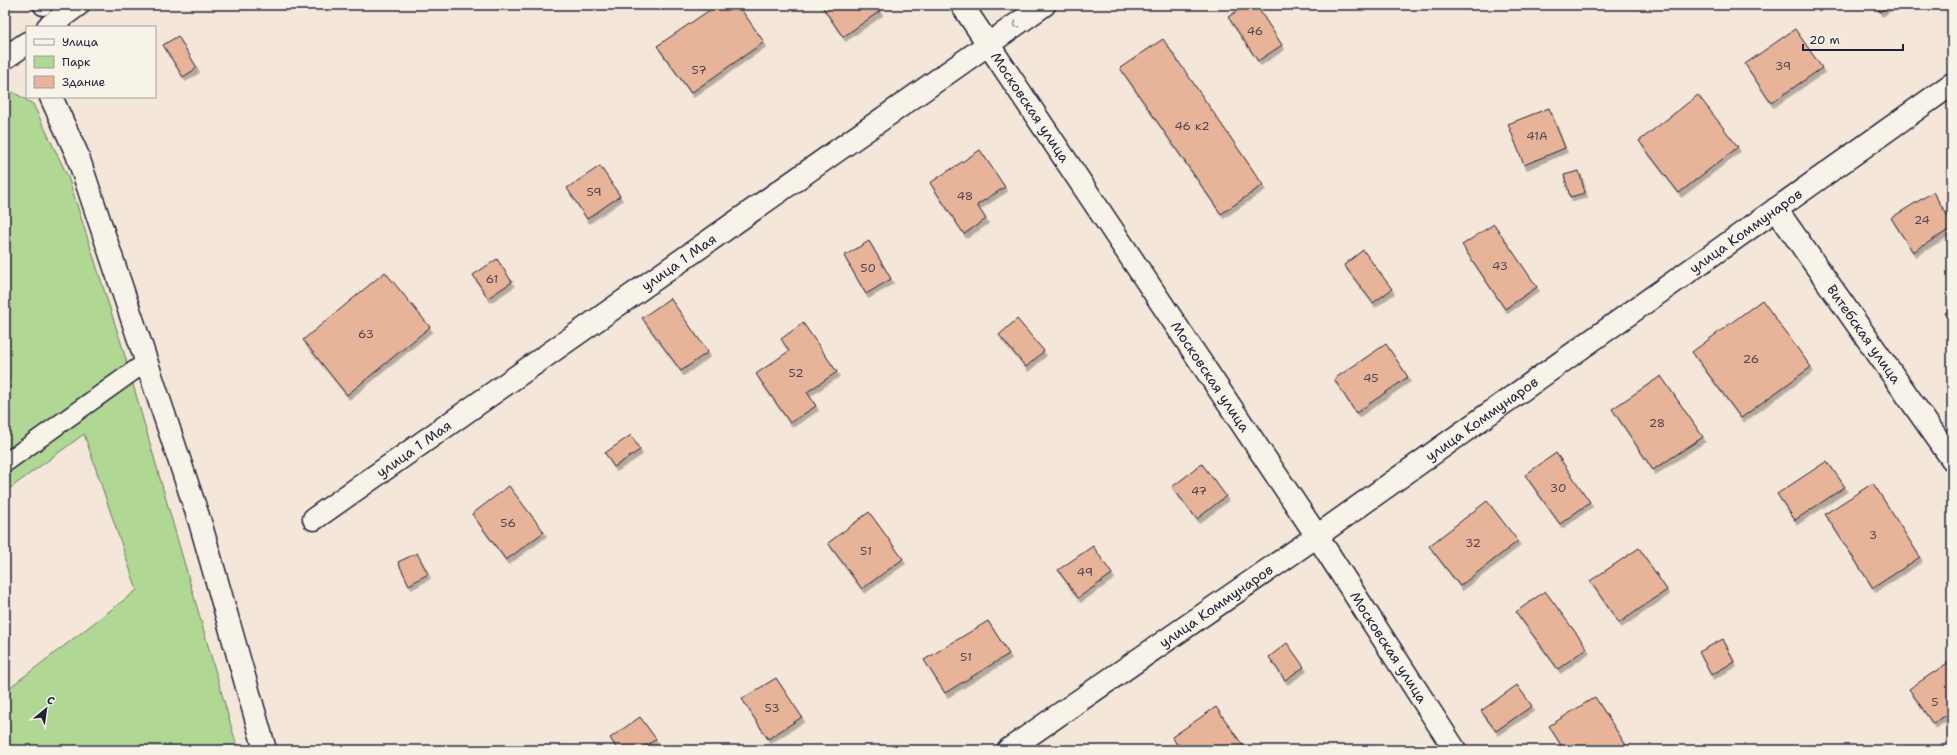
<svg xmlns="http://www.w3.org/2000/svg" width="1957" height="755" viewBox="0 0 1957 755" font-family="'Shantell Sans',sans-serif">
  <defs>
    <filter id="shadow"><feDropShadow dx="2.5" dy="4.5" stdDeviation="0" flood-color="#0004"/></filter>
  </defs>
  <rect width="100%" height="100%" fill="#f4e6d8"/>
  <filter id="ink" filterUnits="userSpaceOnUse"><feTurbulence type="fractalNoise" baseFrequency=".025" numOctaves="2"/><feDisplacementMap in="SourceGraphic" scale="8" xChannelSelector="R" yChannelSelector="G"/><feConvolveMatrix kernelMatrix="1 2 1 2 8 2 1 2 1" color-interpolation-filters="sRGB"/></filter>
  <g filter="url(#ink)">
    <!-- green -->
    <polygon fill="#b0d793" stroke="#697c67" points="13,92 33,104 68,177 122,346 238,750 5,750 5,691 137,590 84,434 5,492 5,94"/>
    <!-- building -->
    <g fill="#e7b499" stroke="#22223b" filter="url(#shadow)">
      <polygon points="717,5 738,5 764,42 691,93 657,46"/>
      <polygon points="821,5 876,5 880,11 843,37"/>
      <polygon points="1246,5 1256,5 1282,45 1258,61 1228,17"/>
      <polygon points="1875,5 1890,5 1880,12"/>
      <polygon points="1795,29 1822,68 1771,103 1745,64"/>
      <polygon points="178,36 197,68 183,77 163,45"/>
      <polygon points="1163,39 1263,185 1221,214 1120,68"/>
      <polygon points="1698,95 1738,147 1679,193 1639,141"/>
      <polygon points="1549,108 1565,148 1524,165 1508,124"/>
      <polygon points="980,150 1005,187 977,205 986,219 964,234 930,183"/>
      <polygon points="600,166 620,196 587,219 567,188"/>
      <polygon points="1579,171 1585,193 1570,197 1564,175"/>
      <polygon points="1933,192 1952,223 1952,228 1913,252 1891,218"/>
      <polygon points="1494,224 1537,287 1505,309 1462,245"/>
      <polygon points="869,241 891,279 866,294 844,256"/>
      <polygon points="1363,250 1392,289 1373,303 1344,265"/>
      <polygon points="497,259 512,282 488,298 473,275"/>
      <polygon points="385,272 430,327 347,395 303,340"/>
      <polygon points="670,298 708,352 681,371 642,318"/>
      <polygon points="1762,300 1811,367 1741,418 1692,352"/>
      <polygon points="1952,308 1952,323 1945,313"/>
      <polygon points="1017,319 1044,351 1026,367 999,335"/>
      <polygon points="803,323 837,372 807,392 816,406 790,423 756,374 789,351 781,339"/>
      <polygon points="1386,344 1408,377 1356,413 1334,379"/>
      <polygon points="1661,376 1703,437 1653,470 1612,409"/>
      <polygon points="631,435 640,450 614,467 605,453"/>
      <polygon points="1556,453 1590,502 1560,524 1525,475"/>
      <polygon points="1827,461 1845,487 1795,520 1777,494"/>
      <polygon points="1202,464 1226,496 1197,519 1172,487"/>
      <polygon points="1873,483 1920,557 1873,588 1825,514"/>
      <polygon points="509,486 544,532 506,560 472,514"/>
      <polygon points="1487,501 1518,541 1460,586 1429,546"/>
      <polygon points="869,512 903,559 862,589 828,543"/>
      <polygon points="1093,546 1112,574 1078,598 1058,570"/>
      <polygon points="1639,548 1667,590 1619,623 1590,581"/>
      <polygon points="417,553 428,574 409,585 398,562"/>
      <polygon points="1545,591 1587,648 1558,669 1516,612"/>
      <polygon points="988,621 1009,654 945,693 924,660"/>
      <polygon points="1723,639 1734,662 1711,675 1699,652"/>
      <polygon points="1287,643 1304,667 1285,680 1269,657"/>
      <polygon points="1952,660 1952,725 1946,715 1933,724 1909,689"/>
      <polygon points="776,678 802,717 768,739 742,699"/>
      <polygon points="1517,685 1532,706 1496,731 1481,711"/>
      <polygon points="1595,697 1629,750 1564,750 1549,726"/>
      <polygon points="1216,707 1246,750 1181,750 1172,737"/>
      <polygon points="640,717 656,739 640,750 618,750 610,738"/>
    </g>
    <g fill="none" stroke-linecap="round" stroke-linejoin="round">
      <defs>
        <g id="lane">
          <polyline points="43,5 43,6"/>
          <polyline points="5,463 146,362"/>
        </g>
        <g id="street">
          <path id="s1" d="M962,5L1317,536L1455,750"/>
          <polyline points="51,97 77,154 200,522 265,750"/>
          <path id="s2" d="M1776,209L1952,459"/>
          <path id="s3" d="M314,519L1044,5"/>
          <path id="s4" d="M1008,750L1317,536L1952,84"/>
        </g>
        <g id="secondary">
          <polyline points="48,27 78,5"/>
          <polyline points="5,58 27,43"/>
        </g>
      </defs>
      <!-- lane casing -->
      <use href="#lane" stroke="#22223b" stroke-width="21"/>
      <!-- street casing -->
      <use href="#street" stroke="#22223b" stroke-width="25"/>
      <!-- secondary casing -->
      <use href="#secondary" stroke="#22223b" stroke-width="25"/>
      <!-- lane -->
      <use href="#lane" stroke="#f7f3e8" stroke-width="18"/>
      <!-- street -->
      <use href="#street" stroke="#f7f3e8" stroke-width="22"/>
      <!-- secondary -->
      <use href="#secondary" stroke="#f7f3e8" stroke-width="22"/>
    </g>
    <!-- one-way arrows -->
    <defs><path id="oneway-chevron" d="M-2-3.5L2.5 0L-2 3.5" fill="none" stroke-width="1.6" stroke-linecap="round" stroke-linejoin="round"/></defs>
    <use stroke="#97959a" href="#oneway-chevron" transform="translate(1016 25) rotate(145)"/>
  </g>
  <g text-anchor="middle" stroke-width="3" stroke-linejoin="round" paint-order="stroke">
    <!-- number labels -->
    <g font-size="12" fill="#534652">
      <text x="1255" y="35">46</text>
      <text x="1783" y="70">39</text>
      <text x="699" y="74">57</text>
      <text x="1192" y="130">46 к2</text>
      <text x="1537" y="140">41А</text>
      <text x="594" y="196">59</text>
      <text x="965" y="200">48</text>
      <text x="1922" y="224">24</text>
      <text x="1500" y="270">43</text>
      <text x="868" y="272">50</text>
      <text x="492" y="283">61</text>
      <text x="366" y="338">63</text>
      <text x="1751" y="363">26</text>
      <text x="796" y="377">52</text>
      <text x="1371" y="382">45</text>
      <text x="1657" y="427">28</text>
      <text x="1558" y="492">30</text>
      <text x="1199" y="495">47</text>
      <text x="508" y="527">56</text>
      <text x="1873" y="539">3</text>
      <text x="1473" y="547">32</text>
      <text x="866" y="555">51</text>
      <text x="1085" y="576">49</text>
      <text x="966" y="661">51</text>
      <text x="1935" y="706">5</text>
      <text x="772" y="712">53</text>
    </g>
    <!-- street labels -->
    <g font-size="14" fill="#22223b" stroke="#f7f3e8">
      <text dy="5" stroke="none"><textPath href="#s1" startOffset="123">Московская улица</textPath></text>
      <text dy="5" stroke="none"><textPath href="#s4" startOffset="902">улица Коммунаров</textPath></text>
      <text dy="5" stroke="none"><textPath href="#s3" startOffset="446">улица 1 Мая</textPath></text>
      <text dy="5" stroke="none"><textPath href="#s2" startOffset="153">Витебская улица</textPath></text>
      <text dy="5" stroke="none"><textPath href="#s1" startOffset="447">Московская улица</textPath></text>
      <text dy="5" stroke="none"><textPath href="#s4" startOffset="578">улица Коммунаров</textPath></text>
      <text dy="5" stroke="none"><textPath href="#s3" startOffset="122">улица 1 Мая</textPath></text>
      <text dy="5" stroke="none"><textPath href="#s4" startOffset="253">улица Коммунаров</textPath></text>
      <text dy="5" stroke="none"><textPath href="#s1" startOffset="771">Московская улица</textPath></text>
    </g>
  </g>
  <!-- margin -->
  <rect width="1957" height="755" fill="none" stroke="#f7f3e8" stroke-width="20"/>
  <rect x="10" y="10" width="1937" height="735" fill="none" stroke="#22223b" stroke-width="1.5" filter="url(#ink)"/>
  <!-- legend -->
  <rect x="26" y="26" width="130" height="72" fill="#f7f3e8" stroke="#a29fa3"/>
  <rect x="34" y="39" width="20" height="6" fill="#f7f3e8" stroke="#a29fa3"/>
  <text x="62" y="46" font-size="12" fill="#22223b">Улица</text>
  <rect x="34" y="56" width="20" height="12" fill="#b0d793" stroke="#a29fa3"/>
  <text x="62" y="66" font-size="12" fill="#22223b">Парк</text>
  <rect x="34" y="76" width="20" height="12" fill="#e7b499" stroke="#a29fa3"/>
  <text x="62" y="86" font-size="12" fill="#22223b">Здание</text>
  <!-- north arrow -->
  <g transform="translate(46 709) rotate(29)" stroke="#f7f3e8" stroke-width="3" paint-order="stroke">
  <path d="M0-3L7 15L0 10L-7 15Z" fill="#22223b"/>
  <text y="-6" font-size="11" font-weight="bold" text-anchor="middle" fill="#22223b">С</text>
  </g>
  <!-- scale -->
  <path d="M1803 44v6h100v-6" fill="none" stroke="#22223b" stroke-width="2"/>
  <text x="1809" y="44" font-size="12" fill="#22223b" stroke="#f7f3e8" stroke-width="3" paint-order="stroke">20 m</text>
</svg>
